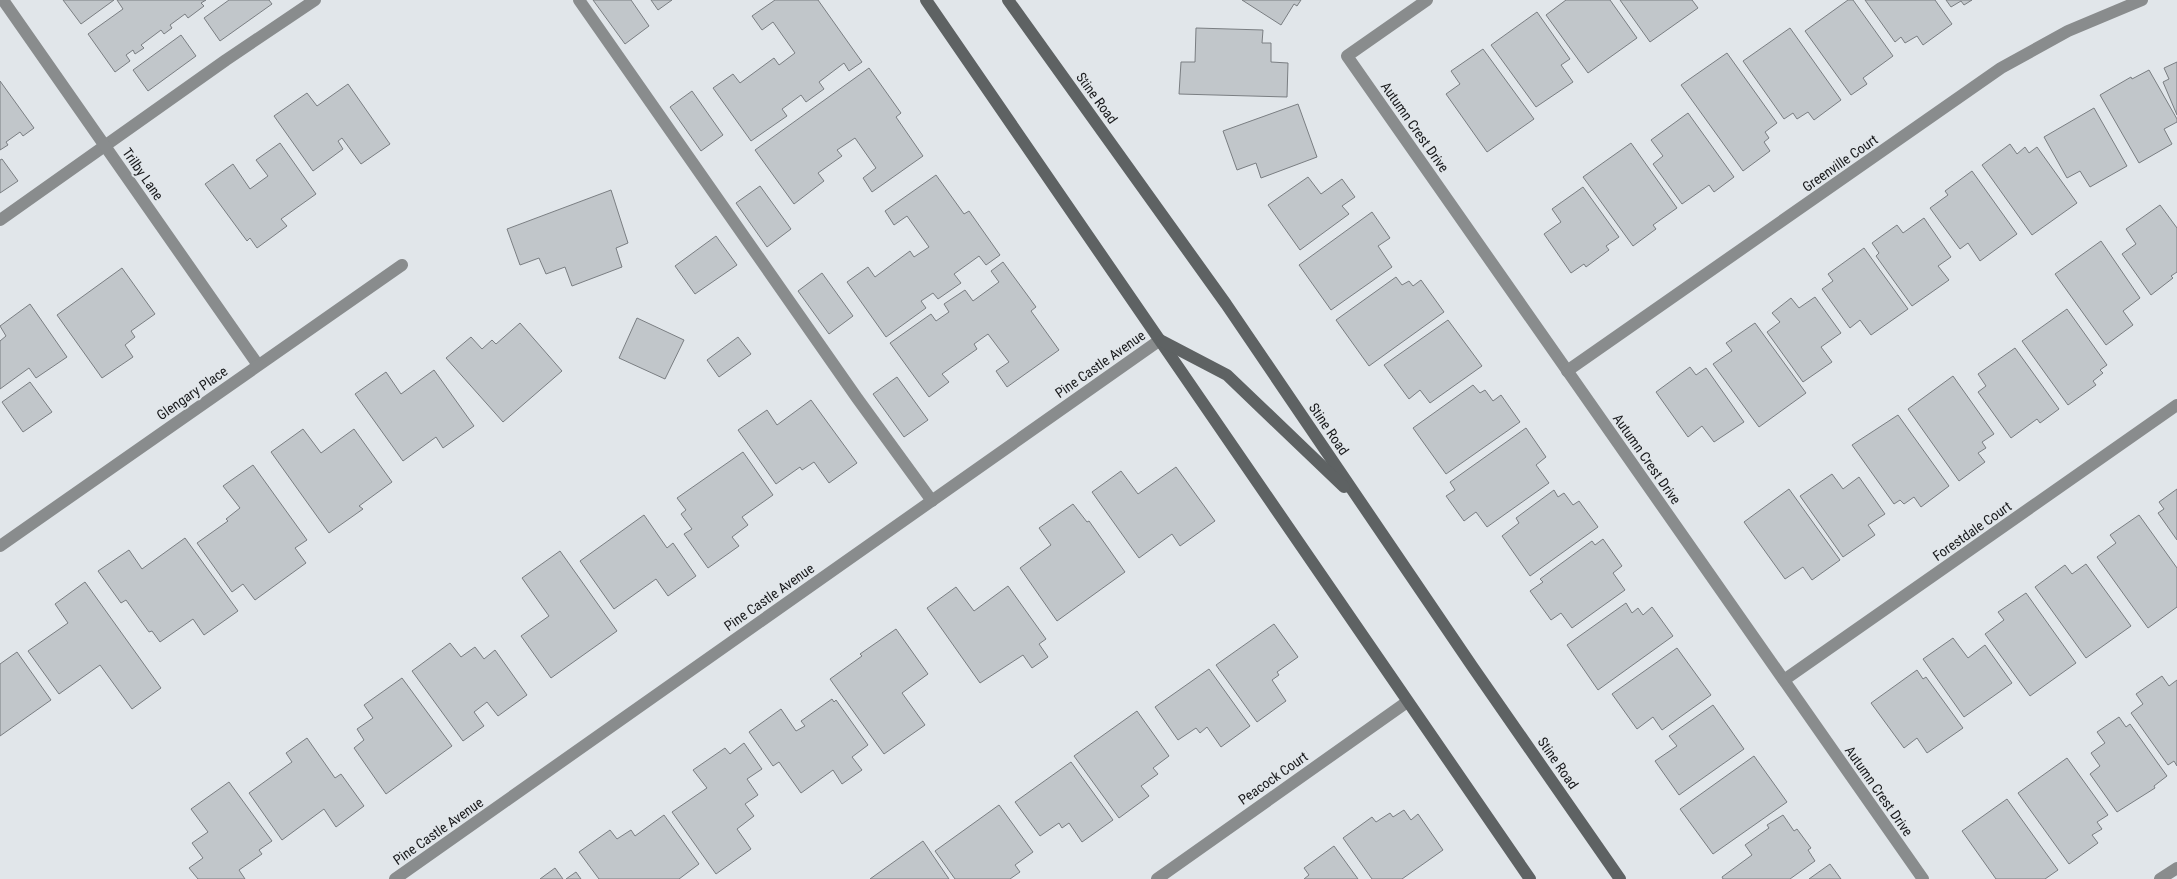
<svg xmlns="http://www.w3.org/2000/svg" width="2177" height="879" viewBox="0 0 2177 879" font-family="'Roboto Condensed',sans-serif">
  <rect width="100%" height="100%" fill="#e1e6ea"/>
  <!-- building -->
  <g fill="#c1c6ca" stroke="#7a7e82">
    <polygon points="63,0 114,0 81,24"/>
    <polygon points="117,0 206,0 201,3 204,6 188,18 185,14 170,25 172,28 164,34 161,30 141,45 144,48 135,54 133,50 126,55 130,61 115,72 88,34 123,9"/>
    <polygon points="229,0 269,0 272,4 220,41 204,18"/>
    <polygon points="593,0 631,0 649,26 625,44"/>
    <polygon points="651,0 672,0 658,10"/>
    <polygon points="775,0 818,0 862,62 849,71 844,63 819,82 824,89 806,102 801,95 782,109 787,116 751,141 713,88 733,74 740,83 774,58 779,65 795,53 773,22 762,30 752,16"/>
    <polygon points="1242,0 1301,0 1297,6 1294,4 1281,25"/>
    <polygon points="1566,0 1610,0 1637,38 1588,73 1546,15"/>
    <polygon points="1620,0 1692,0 1698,8 1650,42"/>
    <polygon points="1848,0 1853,0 1893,56 1863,78 1867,84 1851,95 1805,31"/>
    <polygon points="1865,0 1935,0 1952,24 1923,45 1917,36 1905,43 1901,37 1895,42"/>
    <polygon points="1946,0 1972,0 1964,5 1961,1 1951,7"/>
    <polygon points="1537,12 1570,59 1561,65 1573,82 1536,107 1491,45"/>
    <polygon points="1196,28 1263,30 1262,43 1271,43 1271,62 1288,63 1287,97 1179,94 1181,62 1195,62"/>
    <polygon points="1790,28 1841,100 1814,120 1808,112 1797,119 1793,113 1784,119 1743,61"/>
    <polygon points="181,35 196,56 148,91 133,70"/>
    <polygon points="1483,49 1534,119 1487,152 1446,94 1460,84 1451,71"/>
    <polygon points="1727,53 1777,123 1765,132 1769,138 1764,142 1770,151 1743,171 1681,85"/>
    <polygon points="2177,62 2177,115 2163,82 2169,79 2164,68"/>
    <polygon points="869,68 901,113 896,117 923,156 872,192 863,178 876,168 855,138 837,150 842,156 818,173 824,181 794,204 755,150"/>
    <polygon points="2149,70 2177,119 2177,122 2164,129 2172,144 2139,163 2100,95 2131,77 2132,79"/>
    <polygon points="0,81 34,128 23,136 20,132 6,142 8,145 0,150"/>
    <polygon points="348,84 390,144 361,164 342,138 338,141 343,149 313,171 274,116 307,93 317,106"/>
    <polygon points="692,91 723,135 701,151 670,107"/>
    <polygon points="1298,104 1317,157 1261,178 1256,163 1237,170 1223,131"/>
    <polygon points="2094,108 2127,166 2090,187 2080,171 2067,178 2044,137"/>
    <polygon points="1688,113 1734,177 1714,192 1709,185 1682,204 1653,164 1663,156 1651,140"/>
    <polygon points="280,143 316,194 281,219 287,226 257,248 250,238 247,241 205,184 233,164 250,189 268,176 256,160"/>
    <polygon points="1631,143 1677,208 1653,225 1656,229 1633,246 1583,177"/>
    <polygon points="2010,144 2017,154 2025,147 2029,153 2037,147 2077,203 2032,235 1982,165"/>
    <polygon points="2,159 18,181 0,193 0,160"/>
    <polygon points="1972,171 2017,234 1980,261 1968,243 1960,249 1930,208 1948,195 1945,191"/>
    <polygon points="936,175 964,214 969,211 1000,255 986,265 979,256 954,274 961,283 938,299 933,293 921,301 926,308 886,337 847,282 868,267 875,277 910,251 914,257 929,247 907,216 894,225 885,211"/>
    <polygon points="1308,177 1321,194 1342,179 1355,197 1342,206 1349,214 1300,250 1268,205"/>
    <polygon points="760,186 791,229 767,247 736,203"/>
    <polygon points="1583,187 1619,237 1606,246 1609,250 1586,267 1584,264 1571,273 1544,234 1561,222 1552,209"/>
    <polygon points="611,190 628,243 616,248 622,267 572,286 565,267 546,274 539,258 520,265 507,229"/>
    <polygon points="2160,205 2177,228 2177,272 2171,276 2173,278 2151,295 2122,254 2136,244 2126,229"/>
    <polygon points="1372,212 1390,238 1378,246 1392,267 1331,310 1299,265"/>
    <polygon points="1924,218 1951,257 1938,266 1949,280 1912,306 1876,256 1879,253 1872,243 1897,225 1903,233"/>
    <polygon points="716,236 737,265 695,294 675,266"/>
    <polygon points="2101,241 2140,298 2123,311 2133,325 2106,345 2055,274"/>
    <polygon points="1864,248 1908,309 1871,335 1860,320 1850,328 1822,289 1833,281 1828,274"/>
    <polygon points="1003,262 1036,307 1031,311 1059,350 1007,387 996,371 1009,362 988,334 974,344 977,349 942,374 949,382 929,397 890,343 931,314 936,321 949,312 944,304 965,290 973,301 999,282 991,271"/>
    <polygon points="122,268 155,314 131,331 135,337 125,345 133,357 102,378 57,315"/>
    <polygon points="822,273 853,316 829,334 798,291"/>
    <polygon points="1396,277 1402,285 1409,281 1413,286 1421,280 1444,312 1369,366 1336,320"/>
    <polygon points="1815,297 1841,333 1821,347 1832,362 1803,382 1767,332 1780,322 1772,313 1791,298 1799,308"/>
    <polygon points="30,304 67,357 36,378 29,368 0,389 0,341 6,336 0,326"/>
    <polygon points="2067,309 2107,365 2100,370 2103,373 2093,381 2096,385 2068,405 2022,341"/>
    <polygon points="637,318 684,340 665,379 619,358"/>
    <polygon points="1448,320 1482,366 1430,403 1420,390 1409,399 1384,365"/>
    <polygon points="520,323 562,371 503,422 446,358 471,337 482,349 492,340 496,344"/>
    <polygon points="1755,323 1806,393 1759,427 1713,364 1732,351 1726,343"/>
    <polygon points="738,337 751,354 719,377 707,360"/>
    <polygon points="2015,348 2059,409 2040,423 2037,419 2011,438 1978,392 1986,386 1978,374"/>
    <polygon points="1690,367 1696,375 1706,368 1744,422 1714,442 1702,426 1688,437 1656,392"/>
    <polygon points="434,370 474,426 443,448 436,437 403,461 355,394 386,372 401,394"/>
    <polygon points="1953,376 1994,434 1982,442 1986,448 1978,453 1985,462 1959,481 1908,409"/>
    <polygon points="897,377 928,420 904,437 873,394"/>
    <polygon points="30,382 52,412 23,432 2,402"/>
    <polygon points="1473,385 1480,393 1485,390 1493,401 1501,395 1520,422 1446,474 1413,428"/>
    <polygon points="811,400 857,463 829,483 814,462 802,470 800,467 776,484 738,430 767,410 777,425"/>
    <polygon points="1898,415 1949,486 1921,507 1914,497 1904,504 1900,500 1894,504 1852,445"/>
    <polygon points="1526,428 1546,457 1536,465 1549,483 1487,527 1476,512 1464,521 1446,496 1455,490 1450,482"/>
    <polygon points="303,429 321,453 354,429 392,482 359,506 363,509 329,533 271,452"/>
    <polygon points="743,452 773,495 742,517 748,525 732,537 739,546 708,568 684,534 692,529 681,514 686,510 677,498"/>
    <polygon points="253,465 307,540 295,548 306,563 255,600 243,584 232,592 197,543 228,521 226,519 240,508 223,486"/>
    <polygon points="1176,467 1215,521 1180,546 1172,534 1139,558 1092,492 1121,471 1138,494"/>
    <polygon points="1832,474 1843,489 1859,477 1885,514 1868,525 1875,535 1843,557 1800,496"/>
    <polygon points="1789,489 1840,560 1812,580 1803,567 1785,579 1744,522"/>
    <polygon points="2177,489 2177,540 2158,513 2164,509 2159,502"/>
    <polygon points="1554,490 1558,497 1564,493 1573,505 1579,501 1598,527 1530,576 1502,536 1519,523 1516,518"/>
    <polygon points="1073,504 1087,522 1089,521 1125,572 1057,621 1020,568 1051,545 1039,528"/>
    <polygon points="644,515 667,548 673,543 696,576 668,596 656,579 614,609 580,561"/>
    <polygon points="2139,515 2177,568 2177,607 2148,628 2097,557 2116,543 2110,535"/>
    <polygon points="185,538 238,611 204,635 193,619 160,642 152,631 149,632 126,600 121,603 98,571 129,550 142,569"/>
    <polygon points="1603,539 1622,566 1613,573 1625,590 1572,628 1561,613 1551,620 1530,591 1543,582 1540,579 1592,541 1595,545"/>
    <polygon points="560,551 617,631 551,678 521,636 549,616 522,578"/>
    <polygon points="2086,564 2131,626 2086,658 2035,587 2065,565 2072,574"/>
    <polygon points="85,582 161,688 132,709 100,665 59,694 28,651 68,623 55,604"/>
    <polygon points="1008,586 1046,639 1039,644 1048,657 1032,668 1023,655 980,683 927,608 956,587 974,611"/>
    <polygon points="2026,593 2076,663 2030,696 1985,634 2004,620 1998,612"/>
    <polygon points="1626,603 1632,613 1638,608 1643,615 1652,607 1673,636 1598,690 1567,645"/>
    <polygon points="1274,624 1298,657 1277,672 1279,675 1272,680 1286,701 1257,722 1216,665"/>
    <polygon points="896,629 928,674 902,693 925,725 884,754 830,679 862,656 860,654"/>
    <polygon points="1953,638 1968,658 1985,645 2012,683 1964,717 1923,659"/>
    <polygon points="450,643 461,657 475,647 484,659 495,650 527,695 498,716 487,702 474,712 484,726 463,741 412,671"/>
    <polygon points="1677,648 1711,695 1662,730 1653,717 1637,729 1612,694"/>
    <polygon points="17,652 51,700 0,736 0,664"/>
    <polygon points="1209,669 1250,726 1221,747 1207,727 1200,733 1196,728 1178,740 1155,707"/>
    <polygon points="1917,670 1923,679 1926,677 1963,728 1927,753 1917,738 1904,748 1871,703"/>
    <polygon points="2162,676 2169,686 2177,680 2177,766 2174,761 2168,765 2131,713 2143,704 2136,694"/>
    <polygon points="402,678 452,746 386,794 354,748 364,740 357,729 373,718 364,705"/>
    <polygon points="832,699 834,702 836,700 868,745 852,757 862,770 842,784 833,770 801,793 779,762 773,766 749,732 781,709 796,731 805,726 801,721"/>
    <polygon points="1713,705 1744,749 1679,795 1655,761 1677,746 1669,736"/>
    <polygon points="1137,711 1169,756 1153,768 1158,774 1141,786 1149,796 1119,818 1074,756"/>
    <polygon points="2119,717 2126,727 2130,724 2167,776 2154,786 2155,788 2117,812 2090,774 2100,766 2091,753 2105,743 2097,732"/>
    <polygon points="307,738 335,778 341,774 364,806 336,827 324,809 282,840 249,793 292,762 286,753"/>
    <polygon points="744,743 762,769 747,779 758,795 745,804 754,816 737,829 751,849 716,874 672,812 707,788 693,770 725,748 730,754"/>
    <polygon points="1754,756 1787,802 1713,854 1680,809"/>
    <polygon points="2067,758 2108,815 2097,822 2102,829 2092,835 2098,843 2069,864 2018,793"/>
    <polygon points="1071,762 1113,820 1082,842 1069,823 1062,828 1059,823 1040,836 1015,802"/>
    <polygon points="229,782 272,841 259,850 262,854 239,870 245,879 198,879 189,868 203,858 192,843 208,832 191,809"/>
    <polygon points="2007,799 2058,870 2045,879 1996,879 1962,831"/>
    <polygon points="999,805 1033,852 1015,865 1020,872 1010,879 955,879 935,851"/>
    <polygon points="1404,810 1411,820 1418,814 1443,850 1402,879 1372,879 1343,838 1372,817 1376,822 1390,813 1393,817"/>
    <polygon points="664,815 699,864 679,879 599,879 579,852 610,830 617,839 631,830 635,836"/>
    <polygon points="1783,815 1794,831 1797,829 1811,848 1808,850 1815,861 1790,879 1723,879 1722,877 1752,855 1745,845 1769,828 1767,825"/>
    <polygon points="923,841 949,879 870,879"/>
    <polygon points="1334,846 1358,879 1304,879 1309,875 1304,868"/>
    <polygon points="1830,864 1841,879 1809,879"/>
    <polygon points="555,868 563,879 540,879"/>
    <polygon points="576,872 581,879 566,879"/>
  </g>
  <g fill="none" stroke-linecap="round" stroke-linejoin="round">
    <!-- service -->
    <g stroke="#898c8d" stroke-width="12">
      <polyline points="579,0 857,398 932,501"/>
      <polyline points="0,220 226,60 315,0"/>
    </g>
    <!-- minor -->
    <g stroke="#898c8d" stroke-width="12">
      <polyline points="3,0 258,365"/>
      <polyline points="1427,0 1347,56 1923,879"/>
      <polyline points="1567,371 2001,68 2068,31 2142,0"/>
      <polyline points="0,546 402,265"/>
      <polyline points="1784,680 2177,405"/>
      <polyline points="395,879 1160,340"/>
      <polyline points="1157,879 1407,702"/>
      <polyline points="2160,879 2177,868"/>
    </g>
    <!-- secondary -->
    <g stroke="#5e6263" stroke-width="12">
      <polyline points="926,0 1530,879"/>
      <polyline points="1008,0 1226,304 1472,666 1620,879"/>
      <polyline points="1162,341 1227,375 1344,487"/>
    </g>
  </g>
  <g text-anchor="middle" stroke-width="4" stroke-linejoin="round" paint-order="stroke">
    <!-- street labels -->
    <g font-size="14" fill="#18191b" stroke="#e1e6ea">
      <text transform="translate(1097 98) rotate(54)" y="5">Stine Road</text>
      <text transform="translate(1415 127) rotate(55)" y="5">Autumn Crest Drive</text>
      <text transform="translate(1840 163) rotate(-35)" y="5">Greenville Court</text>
      <text transform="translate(143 174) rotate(55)" y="5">Trilby Lane</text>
      <text transform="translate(1100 364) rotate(-35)" y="5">Pine Castle Avenue</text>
      <text transform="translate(192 393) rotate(-35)" y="5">Glengary Place</text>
      <text transform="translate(1329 429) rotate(56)" y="5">Stine Road</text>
      <text transform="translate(1647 459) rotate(55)" y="5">Autumn Crest Drive</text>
      <text transform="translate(1972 531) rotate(-35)" y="5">Forestdale Court</text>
      <text transform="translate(769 597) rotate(-35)" y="5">Pine Castle Avenue</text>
      <text transform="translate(1558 763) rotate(55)" y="5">Stine Road</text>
      <text transform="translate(1273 778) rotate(-35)" y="5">Peacock Court</text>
      <text transform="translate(1879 791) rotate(55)" y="5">Autumn Crest Drive</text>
      <text transform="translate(438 831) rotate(-35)" y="5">Pine Castle Avenue</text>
    </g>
  </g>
</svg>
